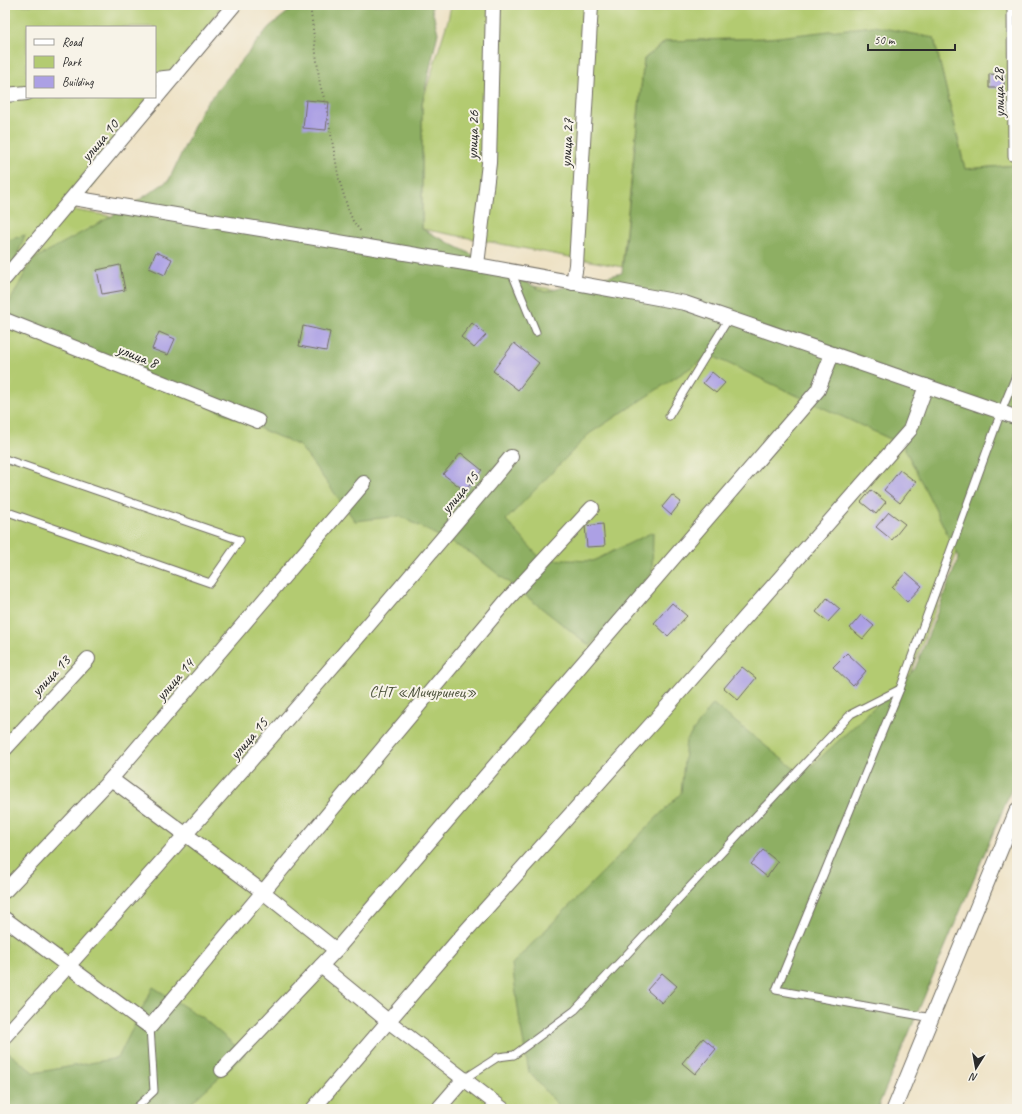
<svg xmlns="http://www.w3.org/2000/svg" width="1022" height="1114" viewBox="0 0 1022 1114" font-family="Caveat,sans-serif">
  <rect width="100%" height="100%" fill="#f7f3e8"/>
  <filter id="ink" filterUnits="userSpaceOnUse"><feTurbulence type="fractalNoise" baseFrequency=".025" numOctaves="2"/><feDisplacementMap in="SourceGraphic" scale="8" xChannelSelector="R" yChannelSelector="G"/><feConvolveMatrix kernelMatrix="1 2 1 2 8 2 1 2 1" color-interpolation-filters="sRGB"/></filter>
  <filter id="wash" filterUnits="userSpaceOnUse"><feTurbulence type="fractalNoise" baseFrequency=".012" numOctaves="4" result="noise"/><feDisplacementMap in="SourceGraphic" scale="16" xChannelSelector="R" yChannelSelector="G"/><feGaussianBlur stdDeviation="0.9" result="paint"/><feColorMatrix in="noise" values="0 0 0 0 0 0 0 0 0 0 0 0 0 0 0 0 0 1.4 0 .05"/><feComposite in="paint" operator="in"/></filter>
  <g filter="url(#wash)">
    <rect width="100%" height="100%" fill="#eee2c5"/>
    <!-- green -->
    <g fill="#b3cb71" stroke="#6f7b4e" fill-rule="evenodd">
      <path d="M5,5H222L174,77L74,210L649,305L1005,428L744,1109H5ZM27,27H155V97H27Z"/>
      <polygon points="451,5 1017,5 1017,165 965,169 934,38 769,38 666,41 644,59 622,267 422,229 422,103 448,20"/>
    </g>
    <!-- forest -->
    <g fill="#8eaf63" stroke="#5c6d47">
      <polygon points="297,5 431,5 438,33 422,103 422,229 545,292 622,273 644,59 666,41 769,38 873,26 934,38 965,169 1017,165 1017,776 877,1109 558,1109 560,1107 529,1072 520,1023 512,964 681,793 686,741 713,704 802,775 915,669 959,557 903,445 710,355 589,434 506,520 541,559 593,561 653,532 652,573 590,646 471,553 400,516 355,521 300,446 5,318 5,311 32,260 130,206 169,180 202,109 269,27"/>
      <polygon points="25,235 10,274 5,278 5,241"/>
      <polygon points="153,987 204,1019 245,1054 194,1100 189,1109 5,1109 5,1050 34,1073 118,1058"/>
    </g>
    <g id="blocks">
      <!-- building -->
      <g fill="#aca0e4">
        <polygon points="989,74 1004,75 1004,88 989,88"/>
        <polygon points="306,100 329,102 326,130 303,128"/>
        <polygon points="156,252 172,259 165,275 149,268"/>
        <polygon points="120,265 125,290 102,294 97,270"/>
        <polygon points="472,323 486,335 474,348 461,337"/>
        <polygon points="303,326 330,332 326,351 299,346"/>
        <polygon points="159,332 175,339 168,355 152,349"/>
        <polygon points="514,343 539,363 518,390 493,371"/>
        <polygon points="712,372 725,383 716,393 703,383"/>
        <polygon points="461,453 482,470 465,491 443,474"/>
        <polygon points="900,470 916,482 900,503 884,490"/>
        <polygon points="871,490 886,502 876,514 861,502"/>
        <polygon points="672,495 681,502 671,515 662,507"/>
        <polygon points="889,512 905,524 892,540 876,527"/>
        <polygon points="603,524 605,546 587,547 585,526"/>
        <polygon points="906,572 922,586 907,602 892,588"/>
        <polygon points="827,598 840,609 828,622 816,612"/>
        <polygon points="672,603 687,616 668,636 654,623"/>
        <polygon points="861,615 874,626 863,639 850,628"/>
        <polygon points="847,653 866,671 853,686 833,667"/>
        <polygon points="742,667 756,678 738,700 724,688"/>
        <polygon points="763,850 778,862 767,877 751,864"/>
        <polygon points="662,973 677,986 662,1003 647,990"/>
        <polygon points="703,1038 716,1049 695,1074 682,1063"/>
      </g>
    </g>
  </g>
  <g filter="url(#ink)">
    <use href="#blocks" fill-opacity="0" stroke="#6f6b61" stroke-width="1"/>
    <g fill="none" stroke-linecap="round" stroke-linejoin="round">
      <defs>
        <g id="service">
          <polyline points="1011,5 1012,157"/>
          <polyline points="511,271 536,332"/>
          <polyline points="669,416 729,318"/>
          <polyline points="5,459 240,540 210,583 5,511"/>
          <polyline points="932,1018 776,990 900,689 1001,412 1017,373"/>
          <polyline points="464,1079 498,1057 514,1055 575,1010 851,714 900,689"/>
          <polyline points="135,1109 154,1091 150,1027"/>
        </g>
        <g id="minor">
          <polyline points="155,79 174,77"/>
          <polyline points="5,95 27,93"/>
          <polyline points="73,198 477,265 685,303 1001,412 1017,418"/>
          <polyline points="477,265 489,163 493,5"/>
          <polyline points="5,278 234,5"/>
          <polyline points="573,283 576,265 591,5"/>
          <polyline points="5,320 258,421"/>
          <polyline points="5,749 88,659"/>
          <polyline points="111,779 263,892 336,950"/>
          <polyline points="5,891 111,779 364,483"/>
          <polyline points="5,919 150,1027 507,600 592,508"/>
          <polyline points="321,966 388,1021 503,1109"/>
          <path d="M5,1036C177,846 347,653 511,457"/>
          <polyline points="222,1070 336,950 818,390 832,354"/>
          <polyline points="313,1109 465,932 656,719 910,430 926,386"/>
          <polyline points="438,1109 464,1079"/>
          <polyline points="894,1109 1017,810"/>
        </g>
      </defs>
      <!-- service casing -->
      <use href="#service" stroke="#6f6b61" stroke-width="9"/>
      <!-- minor casing -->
      <use href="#minor" stroke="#6f6b61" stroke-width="16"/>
      <!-- path -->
      <polyline stroke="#6f6b61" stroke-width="2" stroke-dasharray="1 3" stroke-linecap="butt" points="310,5 320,85 325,101 339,179 348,209 353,221 361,232"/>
      <!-- service -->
      <use href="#service" stroke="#fff" stroke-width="7"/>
      <!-- minor -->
      <use href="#minor" stroke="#fff" stroke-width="14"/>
    </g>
  </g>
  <g text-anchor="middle" stroke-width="4" stroke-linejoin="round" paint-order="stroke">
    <!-- street labels -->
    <g font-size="16" fill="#2b2b2b" stroke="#f7f3e8">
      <text transform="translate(998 93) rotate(-91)" y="6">улица 28</text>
      <text transform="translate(472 135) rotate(-88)" y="6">улица 26</text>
      <text transform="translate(99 140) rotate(-50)" y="6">улица 10</text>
      <text transform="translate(566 143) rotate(-87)" y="6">улица 27</text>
      <text transform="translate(138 355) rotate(22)" y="6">улица 8</text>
      <text transform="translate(459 492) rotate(-50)" y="6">улица 15</text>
      <text transform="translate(50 675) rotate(-47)" y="6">улица 13</text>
      <text transform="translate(174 679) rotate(-49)" y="6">улица 14</text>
      <text transform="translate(248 738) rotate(-49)" y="6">улица 15</text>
    </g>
    <!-- park labels -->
    <g font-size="16" fill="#4d533c" stroke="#f7f3e8">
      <text x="423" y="697">СНТ «Мичуринец»</text>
    </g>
  </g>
  <!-- margin -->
  <rect width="1022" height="1114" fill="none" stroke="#f7f3e8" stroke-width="20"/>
  <!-- legend -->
  <rect x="26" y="26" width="130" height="72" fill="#f7f3e8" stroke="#a5a39c"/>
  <rect x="34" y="39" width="20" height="6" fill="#ffffff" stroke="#a5a39c"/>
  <text x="62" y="46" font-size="12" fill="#2b2b2b">Road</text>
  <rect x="34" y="56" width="20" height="12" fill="#b3cb71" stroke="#a5a39c"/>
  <text x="62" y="66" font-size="12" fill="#2b2b2b">Park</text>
  <rect x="34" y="76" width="20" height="12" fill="#aca0e4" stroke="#a5a39c"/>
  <text x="62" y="86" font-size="12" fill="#2b2b2b">Building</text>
  <!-- north arrow -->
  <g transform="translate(976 1068) rotate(191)" stroke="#f7f3e8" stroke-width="3" paint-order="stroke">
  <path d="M0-3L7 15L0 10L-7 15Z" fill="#2b2b2b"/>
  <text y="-6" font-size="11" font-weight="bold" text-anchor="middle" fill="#2b2b2b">N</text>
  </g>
  <!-- scale -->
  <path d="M868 44v6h87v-6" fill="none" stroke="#2b2b2b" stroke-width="2"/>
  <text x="874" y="44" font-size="12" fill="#2b2b2b" stroke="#f7f3e8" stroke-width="3" paint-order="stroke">50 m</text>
</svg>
